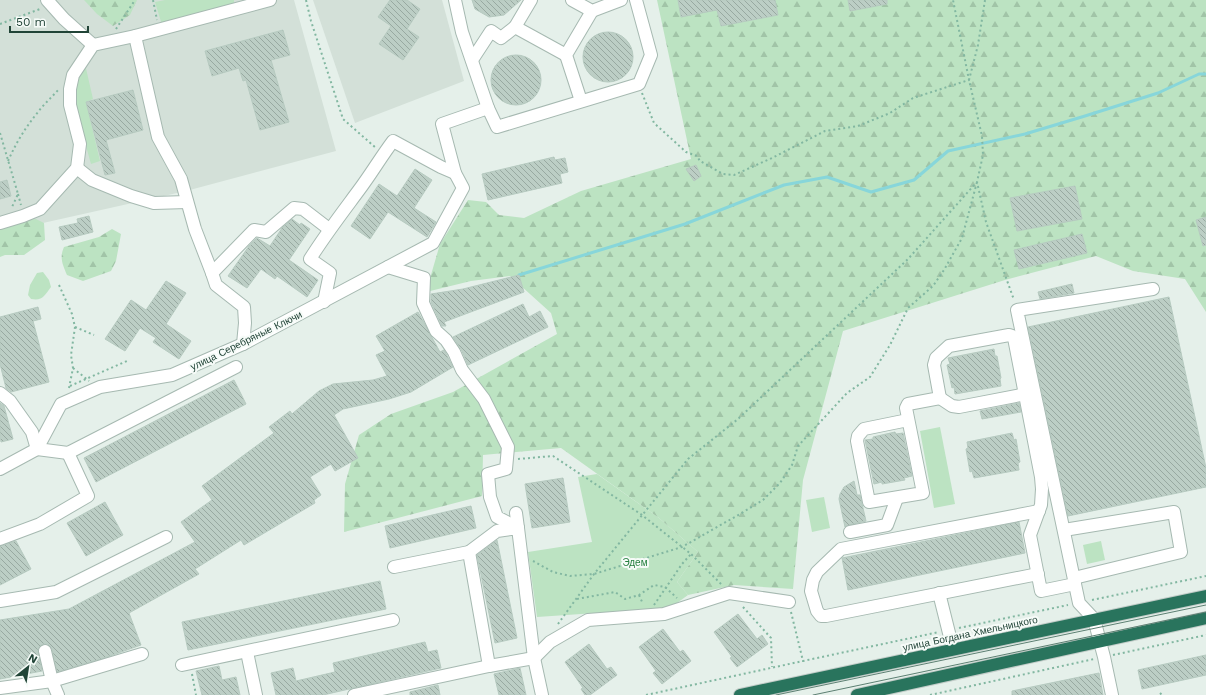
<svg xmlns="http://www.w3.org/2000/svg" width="1206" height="695" viewBox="0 0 1206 695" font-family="'Work Sans',sans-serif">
  <defs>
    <pattern id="forest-firs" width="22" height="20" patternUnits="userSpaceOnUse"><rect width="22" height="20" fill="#bce3c2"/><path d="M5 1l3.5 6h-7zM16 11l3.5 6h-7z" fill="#a1c4a7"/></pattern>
    <pattern id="building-back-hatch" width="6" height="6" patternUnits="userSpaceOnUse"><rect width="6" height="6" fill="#bccec5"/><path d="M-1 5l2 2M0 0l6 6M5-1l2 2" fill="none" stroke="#98a9a1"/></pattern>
  </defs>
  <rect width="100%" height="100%" fill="#e5f0ea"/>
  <!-- built -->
  <g fill="#d3e0d8">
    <polygon points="0,0 294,0 336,151 186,191 34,225 0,250"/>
    <polygon points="313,0 442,0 464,81 355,123"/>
  </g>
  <!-- green -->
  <g fill="#bce3c2">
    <polygon points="165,0 234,0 234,5 162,25 155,2"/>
    <path d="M85,64L93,99L86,102L100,161L91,164C86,144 73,107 76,88C78,79 81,72 85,64Z"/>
    <path d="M43,272L49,280L51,287C44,296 43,301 31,299L28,295L30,285L37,273Z"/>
    <polygon points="940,427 955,504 934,508 920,431"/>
    <polygon points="597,474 659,518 698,552 677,582 688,595 670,608 537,617 528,552 592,542 578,477"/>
    <polygon points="824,497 830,528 812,532 806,500"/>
    <polygon points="1101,541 1105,560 1087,564 1083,545"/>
  </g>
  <!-- forest -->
  <g fill="url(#forest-firs)">
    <polygon points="84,0 137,0 130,15 113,26 97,14"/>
    <polygon points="657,0 1206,0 1206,312 1185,279 1133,271 1096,256 1005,280 843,331 803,480 793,589 734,585 688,595 677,582 698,552 659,518 561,448 483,455 482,496 344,532 345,484 359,435 391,414 453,392 557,334 551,313 510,276 471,281 426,292 440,244 468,200 486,202 499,215 524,218 581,191 691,159"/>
    <polygon points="36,219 44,223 45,240 24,255 5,255 0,257 0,227 25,220"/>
    <path d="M112,229L121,234L116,261L111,271L83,281L67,275C63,265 59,258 64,247L99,237Z"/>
  </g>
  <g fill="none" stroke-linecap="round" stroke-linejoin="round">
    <!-- stream -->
    <polyline stroke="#87d6da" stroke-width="3" points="519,275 685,224 784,185 827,177 871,192 914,180 948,151 1025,134 1085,116 1158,93 1199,74 1206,74"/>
  </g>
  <!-- building -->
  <g fill="url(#building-back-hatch)" stroke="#b6cac0">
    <polygon points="390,0 407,0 420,9 407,29 419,37 403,60 379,44 391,26 378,17"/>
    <polygon points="472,0 521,0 504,15 489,17 475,9"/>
    <polygon points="678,0 775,0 778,15 721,26 717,10 681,17"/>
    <polygon points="848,0 887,0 887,4 850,11"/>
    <polygon points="283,30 290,55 271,60 289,122 260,130 246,80 243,81 239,68 212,76 205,51"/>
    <circle cx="608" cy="57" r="25"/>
    <circle cx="516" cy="80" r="25"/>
    <polygon points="133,90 143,130 106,140 115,173 105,175 86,102"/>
    <polygon points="554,157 555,160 565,158 568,172 560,174 562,183 488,200 482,174"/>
    <polygon points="696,165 701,176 694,181 686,169"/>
    <polygon points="415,169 432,180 414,208 436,222 427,237 388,212 370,239 351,226 379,184 397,196"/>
    <polygon points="7,180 11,196 0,199 0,182"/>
    <polygon points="1075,186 1082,219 1017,231 1010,198"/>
    <polygon points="89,216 93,232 62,240 59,227 78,223 77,219"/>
    <polygon points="1206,217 1206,245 1203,246 1196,220"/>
    <polygon points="292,219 300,225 301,223 310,229 289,260 318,280 307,297 277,276 275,279 261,269 247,288 228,276 249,246 257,238 270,246 282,228"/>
    <polygon points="1082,234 1087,253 1019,269 1014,250"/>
    <polygon points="519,275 524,292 444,322 446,326 442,326 431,302 431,294 463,289"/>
    <polygon points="166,281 186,293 166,324 191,341 179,359 153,342 156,338 140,328 125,351 105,339 131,300 146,310"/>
    <polygon points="1072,284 1074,293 1040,299 1038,292"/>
    <polygon points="1169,297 1206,468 1206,487 1068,516 1028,327"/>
    <polygon points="523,304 529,317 540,311 548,327 468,365 461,349 453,337"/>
    <polygon points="38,307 41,319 33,321 49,382 11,392 6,388 0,364 0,317"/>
    <polygon points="418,312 440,352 444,350 453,367 411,392 389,399 343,409 334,415 358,458 335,471 331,464 310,477 321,495 314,500 315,503 244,545 241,540 195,569 199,574 129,613 141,645 104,658 57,672 52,649 48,644 43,644 40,646 38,649 42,671 0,679 0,620 69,609 195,542 181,522 212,500 202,486 274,433 269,427 290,411 292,414 319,391 333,384 373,380 387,376 376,355 385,351 376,336"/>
    <polygon points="994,349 995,356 997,356 1001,378 1000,379 1001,386 955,394 954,387 952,388 947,365 950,364 948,358"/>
    <polygon points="234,380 246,404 96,482 84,458"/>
    <polygon points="0,403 4,406 13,439 1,442 0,436"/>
    <polygon points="1019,403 1021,412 982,419 980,411"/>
    <polygon points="895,432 896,434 903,433 912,476 904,478 905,480 882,484 882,482 874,484 865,440 873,439 873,437"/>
    <polygon points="1012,433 1014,440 1016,439 1020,462 1018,463 1019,470 974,478 972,471 970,472 966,449 968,448 967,442"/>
    <polygon points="563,478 570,522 532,528 525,484"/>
    <polygon points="854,481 857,495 860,495 866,521 849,525 845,527 839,499 840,494 844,487"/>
    <polygon points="105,502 123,535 86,556 67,523"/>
    <polygon points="471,506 476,528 390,548 385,526"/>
    <polygon points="1019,522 1025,553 848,590 842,558"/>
    <polygon points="497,540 517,638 495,643 477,555"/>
    <polygon points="16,541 31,569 0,585 0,546"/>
    <polygon points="380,581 386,609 188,650 182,622"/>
    <polygon points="738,614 757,639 762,635 768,644 737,667 730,658 732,657 714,632"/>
    <polygon points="663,629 680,652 683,650 691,661 662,684 653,673 656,671 639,647"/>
    <polygon points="425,642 428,652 437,650 441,668 323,695 276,695 271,673 293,668 296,681 335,672 333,663"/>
    <polygon points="589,644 607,669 611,667 617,675 590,695 585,695 581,689 583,688 565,662"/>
    <polygon points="1206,655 1206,675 1142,689 1138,670"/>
    <polygon points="219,666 222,680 236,677 240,695 202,695 196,671"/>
    <polygon points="520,668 526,695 499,695 494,674"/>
    <polygon points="1099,673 1103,695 1012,695 1012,691"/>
    <polygon points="438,685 440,695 410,695 410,692"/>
  </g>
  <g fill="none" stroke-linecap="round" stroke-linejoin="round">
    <defs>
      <g id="minor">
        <polyline points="47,0 64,19 93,45"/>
        <polyline points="455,0 462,32 488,108"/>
        <polyline points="572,0 592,11 621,0"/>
        <polyline points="515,27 531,0"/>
        <polyline points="135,36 158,137 181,179 195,229 212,273"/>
        <polyline points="472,60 491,31 501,38 515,27 566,55"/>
        <polyline points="581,101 566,55 592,11"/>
        <polyline points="77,168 92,180 131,196 154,203 187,202"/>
        <polyline points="0,223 23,216 40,209 77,168 80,144 70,105 70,89 73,75 93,45 135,36 270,0"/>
        <polyline points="388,267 424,278 423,303 436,331 446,340 454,352 462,370 484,399 508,447 506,469 488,474 490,497 497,517 518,528"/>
        <path d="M324,302L330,273L310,259C325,235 342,213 359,190C371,174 381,157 393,141L441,167L455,173"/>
        <polyline points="243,344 245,323 244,307 216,285 212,273 254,230 266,232 294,208 303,209 329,229"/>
        <polyline points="0,393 10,401 32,432 37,449 68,453 236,367"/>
        <polyline points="940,398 952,406 959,407 1031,393"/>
        <polyline points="908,420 864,429 858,436 857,441 869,502 923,493 906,408 908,404 940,398 934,365 936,358 949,346 1009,335 1012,336 1014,338 1041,477 1042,489 1041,505 1030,535 1041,591 1075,584"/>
        <polyline points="0,469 37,449 61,404 100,387 172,375 243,344 433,243 463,188 455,173 442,124 488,108 497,127 639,84 651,55 636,0"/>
        <polyline points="516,513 518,528"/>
        <polyline points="1064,530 1174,512 1181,552 1074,578"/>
        <polyline points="850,532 887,525 897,498"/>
        <polyline points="0,539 40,524 88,496 68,453"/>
        <polyline points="469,552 497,531 518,528 534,658 542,695"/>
        <polyline points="1038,574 826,616 821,616 817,611 811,591 813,580 817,572 841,549 1039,511"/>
        <polyline points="939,593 953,649"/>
        <polyline points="0,601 56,592 166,537"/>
        <polyline points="45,651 52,681 58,695"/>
        <polyline points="247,652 256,695"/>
        <polyline points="182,665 393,620"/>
        <polyline points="489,666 534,658 550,642 588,620 664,614 729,593 789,602"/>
        <polyline points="0,688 52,681 142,654"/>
        <polyline points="354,695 489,666 469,552 394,567"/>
        <polyline points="1112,695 1104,657 1094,619 1079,603 1017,310 1153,289"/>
      </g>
      <g id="highway">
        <polyline points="740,695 1206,596"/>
        <polyline points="857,695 1206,618"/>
      </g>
    </defs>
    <!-- minor casing -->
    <use href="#minor" stroke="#a6b9b1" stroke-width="14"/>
    <!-- highway casing -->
    <use href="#highway" stroke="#c1cbc7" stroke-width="14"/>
    <!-- path -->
    <g stroke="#82b7a1" stroke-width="2" stroke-dasharray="2 3" stroke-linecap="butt">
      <polyline points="153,0 157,20"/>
      <polyline points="306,0 311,21 343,119 376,148"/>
      <polyline points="985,0 978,45 969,80 982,136 983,155 977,182 986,222 1014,300"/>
      <polyline points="0,24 40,9"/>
      <polyline points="116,29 135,0"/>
      <polyline points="642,93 654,123 686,152 697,156 700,161 723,174 734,175 772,158 825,131 858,126 890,113 913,98 969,80 953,0"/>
      <polyline points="0,133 18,194 12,207"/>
      <path d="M8,161C16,143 25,128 38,112C44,104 52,97 59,89"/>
      <polyline points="18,194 21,205"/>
      <polyline points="59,285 72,314 75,327 71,355 73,368 69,388"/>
      <polyline points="75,327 94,335"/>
      <polyline points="73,368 89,381"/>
      <polyline points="70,386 127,361"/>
      <polyline points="518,459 553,456 642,515 691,554 722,585"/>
      <polyline points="533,561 553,572 570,576 594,574 682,547 740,514 763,500 780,483 792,465 798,446 847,393 870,377 890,345 908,308 933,286 944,270 962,238 977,182"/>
      <polyline points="639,595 643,604"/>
      <polyline points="577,599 615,592 625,599 639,595 654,585 665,587 677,598"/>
      <polyline points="1092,600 1206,576"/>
      <polyline points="654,605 682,564 691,554"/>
      <polyline points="743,607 771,638 772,667"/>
      <polyline points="791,612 803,661 939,632"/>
      <polyline points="558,624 594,574 688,459 738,419 908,259 976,183"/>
      <polyline points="959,628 1068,605"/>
      <polyline points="1113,655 1206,635"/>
      <polyline points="192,674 196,695"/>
      <polyline points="1160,693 1162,695"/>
      <polyline points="646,695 803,661"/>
      <polyline points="930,695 1094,659"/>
    </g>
    <!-- minor -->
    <use href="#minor" stroke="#fff" stroke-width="12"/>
    <!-- highway -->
    <use href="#highway" stroke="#29745d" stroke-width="12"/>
    <!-- tram -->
    <g stroke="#5c7f72" stroke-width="1">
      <polyline points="776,695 1206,605"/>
      <polyline points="813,695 1206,612"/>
    </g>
  </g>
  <g text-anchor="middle" stroke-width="4" stroke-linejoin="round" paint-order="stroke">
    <!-- street labels -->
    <g font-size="10" fill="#214437" stroke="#f6fbf8">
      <text transform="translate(246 340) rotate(-26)" y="4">улица Серебряные Ключи</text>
      <text transform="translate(970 633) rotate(-12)" y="4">улица Богдана Хмельницкого</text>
    </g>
    <!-- park labels -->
    <g font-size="10" fill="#268040" stroke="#f6fbf8">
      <text x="635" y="566">Эдем</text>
    </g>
  </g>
  <!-- north arrow -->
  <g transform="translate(28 667) rotate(30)" stroke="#f6fbf8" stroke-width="3" paint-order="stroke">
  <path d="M0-3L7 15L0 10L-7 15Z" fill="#214437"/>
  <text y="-6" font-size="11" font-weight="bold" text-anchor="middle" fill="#214437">N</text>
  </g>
  <!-- scale -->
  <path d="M10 26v6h78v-6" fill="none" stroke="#214437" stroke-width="2"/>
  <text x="16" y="26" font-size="12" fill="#214437" stroke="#f6fbf8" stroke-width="3" paint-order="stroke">50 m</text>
</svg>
